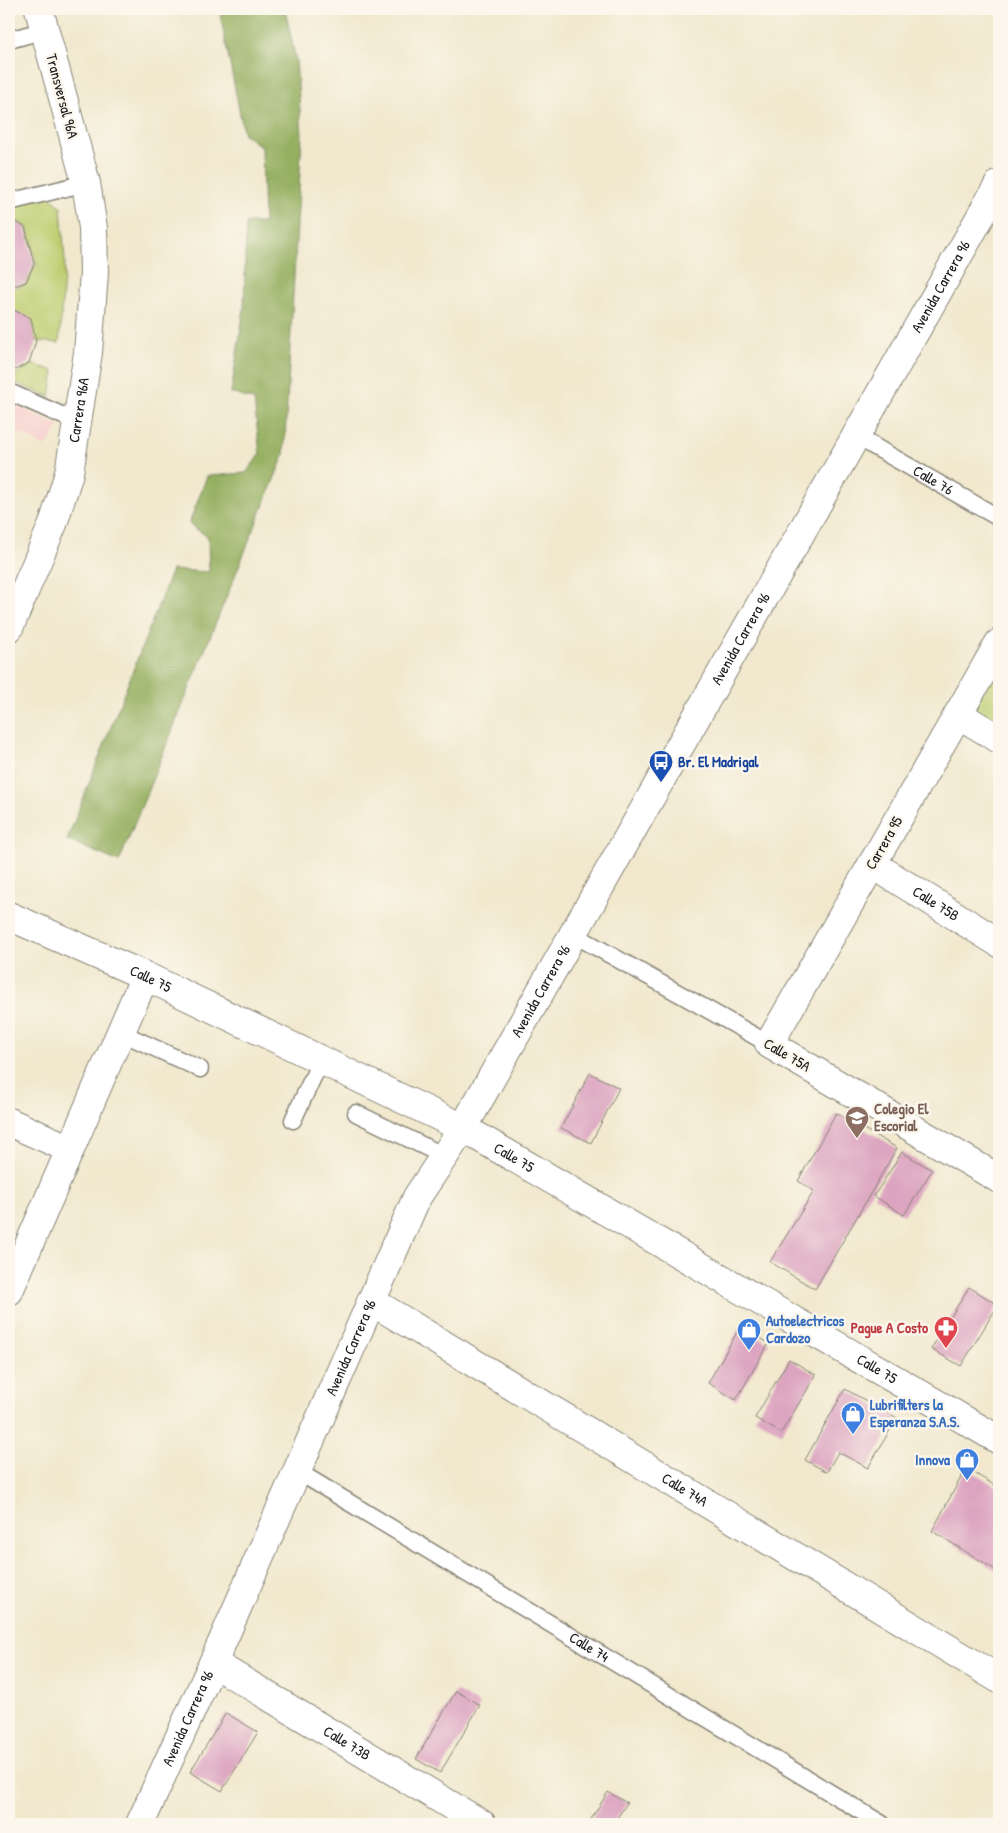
<svg xmlns="http://www.w3.org/2000/svg" width="1008" height="1833" viewBox="0 0 1008 1833" font-family="'Patrick Hand',sans-serif">
  <rect width="100%" height="100%" fill="#fbf7ec"/>
  <filter id="ink" filterUnits="userSpaceOnUse"><feTurbulence type="fractalNoise" baseFrequency=".02" numOctaves="2"/><feDisplacementMap in="SourceGraphic" scale="10" xChannelSelector="R" yChannelSelector="G"/><feConvolveMatrix kernelMatrix="1 2 1 2 8 2 1 2 1" color-interpolation-filters="sRGB"/></filter>
  <filter id="wash" filterUnits="userSpaceOnUse"><feTurbulence type="fractalNoise" baseFrequency=".0096" numOctaves="4" result="noise"/><feDisplacementMap in="SourceGraphic" scale="20" xChannelSelector="R" yChannelSelector="G"/><feGaussianBlur stdDeviation="1.12" result="paint"/><feColorMatrix in="noise" values="0 0 0 0 0 0 0 0 0 0 0 0 0 0 0 0 0 1.4 0 .05"/><feComposite in="paint" operator="in"/></filter>
  <g filter="url(#wash)">
    <rect width="100%" height="100%" fill="#f1e8ce"/>
    <!-- built -->
    <polygon fill="#f7d0cd" points="9,402 59,426 46,447 9,428"/>
    <!-- green -->
    <g fill="#bdcd70" stroke="#6c7446">
      <polygon points="49,196 61,207 65,262 59,343 36,341 31,319 9,308 9,290 26,284 36,264 27,227 9,217 9,206"/>
      <polygon points="32,364 54,371 50,397 9,380 9,378"/>
      <polygon points="999,643 999,739 958,714"/>
    </g>
    <!-- forest -->
    <polygon fill="#96b062" stroke="#59663f" points="219,9 285,9 296,61 302,135 284,455 119,862 67,840 172,570 209,572 208,537 189,524 207,476 246,473 260,454 254,400 231,393 244,309 246,223 264,223 262,147 244,134"/>
    <g id="blocks">
      <!-- building -->
      <g fill="#dca4c0">
        <polygon points="9,219 25,227 34,264 26,282 9,288"/>
        <polygon points="9,308 31,318 36,341 29,363 9,373"/>
        <polygon points="590,1073 619,1088 591,1143 561,1128"/>
        <polygon points="836,1113 897,1148 815,1289 770,1262 814,1191 798,1181"/>
        <polygon points="902,1152 932,1170 904,1215 874,1196"/>
        <polygon points="969,1287 998,1305 961,1366 931,1349"/>
        <polygon points="740,1327 769,1343 736,1400 708,1383"/>
        <polygon points="789,1359 816,1375 781,1433 755,1418"/>
        <polygon points="999,1375 999,1388 994,1385"/>
        <polygon points="845,1389 897,1418 868,1468 838,1452 827,1472 805,1460"/>
        <polygon points="966,1468 999,1488 999,1572 932,1531"/>
        <polygon points="456,1691 480,1705 440,1773 416,1759"/>
        <polygon points="226,1713 258,1732 222,1791 190,1772"/>
        <polygon points="608,1792 627,1803 613,1824 588,1824"/>
      </g>
    </g>
  </g>
  <g filter="url(#ink)">
    <use href="#blocks" fill-opacity="0" stroke="#868275" stroke-width="1"/>
    <g fill="none" stroke-linecap="round" stroke-linejoin="round">
      <defs>
        <g id="lane">
          <polyline points="9,40 45,30"/>
          <polyline points="9,202 86,183"/>
          <polyline points="9,392 77,422"/>
          <path id="s1" d="M868,443L999,518"/>
          <polyline points="573,934 769,1044"/>
          <polyline points="120,1032 200,1069"/>
          <polyline points="356,1113 444,1156"/>
          <polyline points="293,1120 321,1060"/>
          <path id="s2" d="M297,1471L882,1824"/>
        </g>
        <g id="street">
          <polyline points="999,643 769,1044 999,1179"/>
          <polyline points="958,714 999,739"/>
          <path id="s3" d="M872,864L999,943"/>
          <polyline points="9,1122 70,1149"/>
          <path id="s4" d="M371,1301L999,1679"/>
          <path id="s5" d="M213,1663L482,1824"/>
        </g>
        <g id="secondary">
          <path id="s6" d="M9,628L53,524L69,473L88,353L94,273L93,228L86,183L39,9"/>
          <path id="s7" d="M9,916L145,976L463,1128L999,1440"/>
          <polyline points="9,1291 145,976"/>
          <path id="s8" d="M140,1824L213,1663L417,1197L463,1128L479,1100L999,184"/>
        </g>
      </defs>
      <!-- lane casing -->
      <use href="#lane" stroke="#868275" stroke-width="19"/>
      <!-- street casing -->
      <use href="#street" stroke="#868275" stroke-width="30"/>
      <!-- secondary casing -->
      <use href="#secondary" stroke="#868275" stroke-width="30"/>
      <!-- lane -->
      <use href="#lane" stroke="#fff" stroke-width="16"/>
      <!-- street -->
      <use href="#street" stroke="#fff" stroke-width="28"/>
      <!-- secondary -->
      <use href="#secondary" stroke="#fff" stroke-width="28"/>
    </g>
  </g>
  <!-- icons -->
  <defs>
    <symbol id="bus-pin" viewBox="-11 -11 22 30"><path d="M0 17L-7.5 6A9.5 9.5 0 1 1 7.5 6Z" fill="#1a4fb4" stroke="#fbf7ec"/><path d="M-5-6H5V4H4V6H2V4H-2V6H-4V4H-5ZM-3.5-4V0h7V-4ZM-3.5 1.2v1.5H-2V1.2ZM2 1.2v1.5H3.5V1.2Z" fill="#fff"/></symbol>
    <symbol id="school-pin" viewBox="-11 -11 22 30"><path d="M0 17L-7.5 6A9.5 9.5 0 1 1 7.5 6Z" fill="#8d6e63" stroke="#fbf7ec"/><path d="M0-5L7-2L0 1L-7-2ZM-4 1L0 2.5L4 1V4Q0 6-4 4Z" fill="#fff"/></symbol>
    <symbol id="pharmacy-pin" viewBox="-11 -11 22 30"><path d="M0 17L-7.5 6A9.5 9.5 0 1 1 7.5 6Z" fill="#e0444e" stroke="#fbf7ec"/><path d="M-2-6h4v4h4v4h-4v4h-4v-4h-4v-4h4Z" fill="#fff"/></symbol>
    <symbol id="shop-pin" viewBox="-11 -11 22 30"><path d="M0 17L-7.5 6A9.5 9.5 0 1 1 7.5 6Z" fill="#3f7fe0" stroke="#fbf7ec"/><path d="M-5-2.5h2.3a2.7 3.5 0 0 1 5.4 0H5L5.5 6h-11ZM-1.5-2.5h3a1.5 2.3 0 0 0-3 0Z" fill="#fff"/></symbol>
  </defs>
  <g fill-rule="evenodd">
    <use href="#bus-pin" x="647" y="748" width="28" height="38"/>
    <use href="#school-pin" x="843" y="1104" width="28" height="38"/>
    <use href="#pharmacy-pin" x="932" y="1314" width="28" height="38"/>
    <use href="#shop-pin" x="735" y="1316" width="28" height="38"/>
    <use href="#shop-pin" x="839" y="1400" width="28" height="38"/>
    <use href="#shop-pin" x="953" y="1446" width="28" height="38"/>
  </g>
  <g text-anchor="middle" stroke-width="5" stroke-linejoin="round" paint-order="stroke">
    <!-- street labels -->
    <g font-size="15" fill="#1c1c1c" stroke="#fbf7ec">
      <text transform="translate(62 96) rotate(75)" y="5">Transversal 96A</text>
      <text dy="5" stroke="none"><textPath href="#s8" startOffset="1736">Avenida Carrera 96</textPath></text>
      <text dy="5" stroke="none"><textPath href="#s6" startOffset="230">Carrera 96A</textPath></text>
      <text dy="5" stroke="none"><textPath href="#s1" startOffset="75">Calle 76</textPath></text>
      <text dy="5" stroke="none"><textPath href="#s8" startOffset="1331">Avenida Carrera 96</textPath></text>
      <text transform="translate(884 843) rotate(-60)" y="5">Carrera 95</text>
      <text dy="5" stroke="none"><textPath href="#s3" startOffset="75">Calle 75B</textPath></text>
      <text dy="5" stroke="none"><textPath href="#s7" startOffset="155">Calle 75</textPath></text>
      <text dy="5" stroke="none"><textPath href="#s8" startOffset="926">Avenida Carrera 96</textPath></text>
      <text transform="translate(787 1055) rotate(30)" y="5">Calle 75A</text>
      <text dy="5" stroke="none"><textPath href="#s7" startOffset="560">Calle 75</textPath></text>
      <text dy="5" stroke="none"><textPath href="#s8" startOffset="521">Avenida Carrera 96</textPath></text>
      <text dy="5" stroke="none"><textPath href="#s7" startOffset="980">Calle 75</textPath></text>
      <text dy="5" stroke="none"><textPath href="#s4" startOffset="366">Calle 74A</textPath></text>
      <text dy="5" stroke="none"><textPath href="#s2" startOffset="341">Calle 74</textPath></text>
      <text dy="5" stroke="none"><textPath href="#s8" startOffset="116">Avenida Carrera 96</textPath></text>
      <text dy="5" stroke="none"><textPath href="#s5" startOffset="156">Calle 73B</textPath></text>
    </g>
    <!-- transit labels -->
    <g font-size="15" font-weight="bold" fill="#164399" stroke="#fbf7ec" text-anchor="start">
      <text x="678" y="767">Br. El Madrigal</text>
    </g>
    <!-- education labels -->
    <g font-size="15" font-weight="bold" fill="#785e54" stroke="#fbf7ec" text-anchor="start">
      <text x="874" y="1114">Colegio El<tspan x="874" dy="17">Escorial</tspan></text>
    </g>
    <!-- shop labels -->
    <g font-size="15" font-weight="bold" fill="#366cbe" stroke="#fbf7ec" text-anchor="start">
      <text x="766" y="1326">Autoelectricos<tspan x="766" dy="17">Cardozo</tspan></text>
      <text x="870" y="1410">Lubrifilters la<tspan x="870" dy="17">Esperanza S.A.S.</tspan></text>
      <text x="950" y="1465" text-anchor="end">Innova</text>
    </g>
    <!-- health labels -->
    <g font-size="15" font-weight="bold" fill="#be3a42" stroke="#fbf7ec" text-anchor="end">
      <text x="928" y="1333">Pague A Costo</text>
    </g>
  </g>
  <!-- margin -->
  <rect width="1008" height="1833" fill="none" stroke="#fbf7ec" stroke-width="30"/>
</svg>
